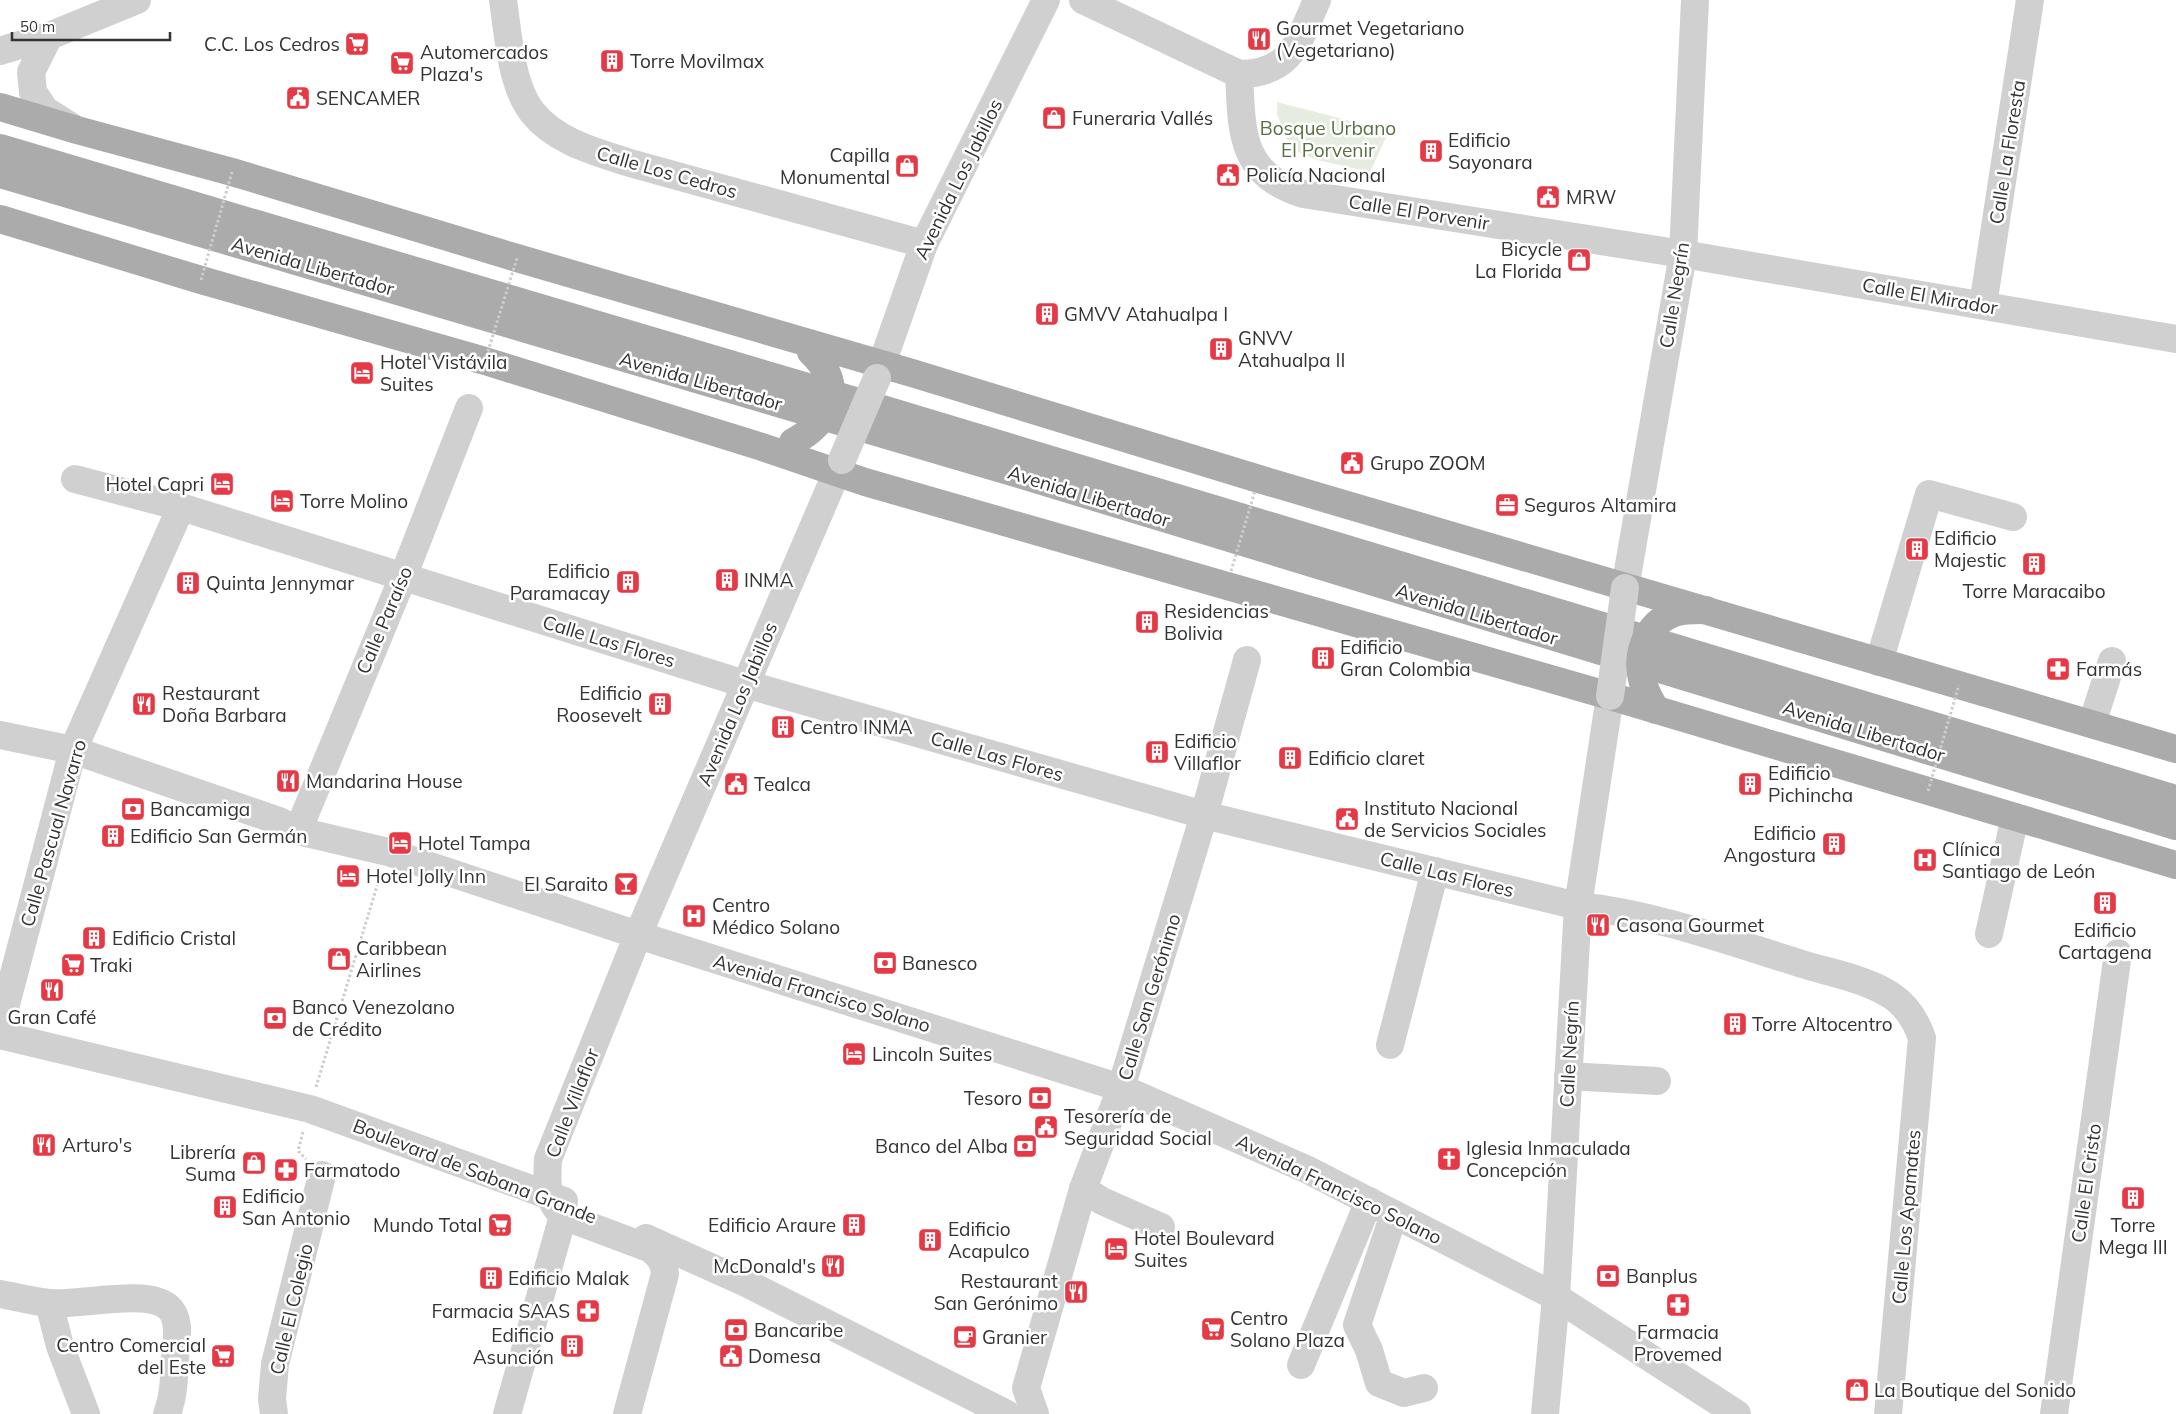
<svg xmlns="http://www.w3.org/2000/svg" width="2176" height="1414" viewBox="0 0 2176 1414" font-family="Mulish,sans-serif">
  <rect width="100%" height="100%" fill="#fff"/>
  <!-- green -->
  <polygon fill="#e6ecdf" points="1277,102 1389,131 1370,172 1317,160 1290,148 1277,114"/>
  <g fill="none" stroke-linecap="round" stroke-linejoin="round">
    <!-- path -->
    <g stroke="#cdcdcd" stroke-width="3" stroke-dasharray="2.5 2.5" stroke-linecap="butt">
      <polyline points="316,1087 381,873"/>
      <polyline points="303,1132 298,1151 306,1159"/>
    </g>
    <!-- minor -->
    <g stroke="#d0d0d0" stroke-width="28">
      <path d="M503,0C508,33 511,87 533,113C556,142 597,152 630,163L924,244"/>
      <path d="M1083,0L1239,74C1291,74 1299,41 1317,0"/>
      <polyline points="49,36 31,72 33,92 45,110 72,127"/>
      <polyline points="0,51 49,36 137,0"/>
      <path d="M1239,74C1242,131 1239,174 1303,194L1683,254L2176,339"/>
      <polyline points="1983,305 2030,0"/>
      <polyline points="877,378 924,244 1046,0"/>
      <path d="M75,479L181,507L745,684L1204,815L1578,906C1655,914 1728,941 1802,964C1831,973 1867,979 1892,996C1907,1006 1916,1021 1922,1038L1888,1414"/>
      <polyline points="1625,588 1683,254 1695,0"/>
      <polyline points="1879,662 1929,494 2013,517"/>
      <polyline points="2092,724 2112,661"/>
      <polyline points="0,735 73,750 279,821 298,831 388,852 638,935 1121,1088 1306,1169 1556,1297 1737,1414"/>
      <polyline points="298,831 403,577 469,408"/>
      <polyline points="1989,934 2015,817"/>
      <polyline points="0,1027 73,750 181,507"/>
      <polyline points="0,1035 310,1109 564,1201"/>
      <polyline points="1390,1045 1435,871"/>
      <polyline points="1568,1076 1657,1081"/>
      <polyline points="1083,1189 1102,1201 1161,1227"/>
      <polyline points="1394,1214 1357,1325 1369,1350 1379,1383 1404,1393 1424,1388"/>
      <polyline points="646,1238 746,1283 1007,1414"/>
      <path d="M0,1294C16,1297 32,1301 49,1303C79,1306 147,1288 168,1307C182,1318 176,1343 175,1358C174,1377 174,1396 167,1414"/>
      <polyline points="49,1303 60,1346 86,1414"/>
      <polyline points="1301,1365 1369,1201"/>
      <polyline points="274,1414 272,1399 275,1364 322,1175"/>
      <polyline points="507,1414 563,1216"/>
      <path d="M627,1414L665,1274C664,1262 660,1257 651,1249L563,1216C545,1198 547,1182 548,1159L638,935L842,460"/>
      <polyline points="1035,1414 1026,1388 1083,1189 1121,1088 1204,815 1247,660"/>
      <polyline points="1545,1414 1556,1297 1578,906 1610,696"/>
      <polyline points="2054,1414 2118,953"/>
    </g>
    <!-- major -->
    <g stroke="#ababab" stroke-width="28">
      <polyline points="0,107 77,130 232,172 517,258 912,373 1259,479 2176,749"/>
      <polyline points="0,148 882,409 2176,799"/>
      <polyline points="0,174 1019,474 2176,826"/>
      <polyline points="0,219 201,280 485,361 762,447 865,482 1610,696 2176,865"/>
    </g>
    <!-- path-bridge -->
    <g stroke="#cdcdcd" stroke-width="3" stroke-dasharray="2.5 2.5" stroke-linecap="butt">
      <polyline points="201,280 232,172"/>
      <polyline points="485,361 517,258"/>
      <polyline points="1231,571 1255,491"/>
      <polyline points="1928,791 1959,685"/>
    </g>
    <!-- minor-bridge -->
    <g stroke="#d0d0d0" stroke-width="28">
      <polyline points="842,460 877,378"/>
      <polyline points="1610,696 1625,588"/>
    </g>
    <!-- major-bridge -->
    <g stroke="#ababab" stroke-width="28">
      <path d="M793,442C832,421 846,385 811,352"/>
      <path d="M1656,710C1650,700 1644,690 1642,679C1635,649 1651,616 1683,611C1690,610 1698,610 1706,610"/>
    </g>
  </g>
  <!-- icons -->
  <defs>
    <symbol id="restaurant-square" viewBox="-11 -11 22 22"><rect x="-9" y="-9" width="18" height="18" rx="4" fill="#e63946" stroke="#fff"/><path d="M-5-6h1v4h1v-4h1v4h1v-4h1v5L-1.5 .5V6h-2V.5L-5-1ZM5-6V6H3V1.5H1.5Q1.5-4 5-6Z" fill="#fff"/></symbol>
    <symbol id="supermarket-square" viewBox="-11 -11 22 22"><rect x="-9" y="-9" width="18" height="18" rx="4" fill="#e63946" stroke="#fff"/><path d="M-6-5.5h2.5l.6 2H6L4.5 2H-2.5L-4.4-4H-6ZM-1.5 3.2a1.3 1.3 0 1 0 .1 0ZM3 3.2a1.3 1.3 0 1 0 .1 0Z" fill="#fff"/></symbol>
    <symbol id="building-square" viewBox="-11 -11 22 22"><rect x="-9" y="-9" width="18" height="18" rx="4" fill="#e63946" stroke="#fff"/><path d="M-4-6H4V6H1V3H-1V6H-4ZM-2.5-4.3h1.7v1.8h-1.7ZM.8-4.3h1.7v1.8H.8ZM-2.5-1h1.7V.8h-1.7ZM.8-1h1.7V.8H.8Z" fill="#fff"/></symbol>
    <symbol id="civic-square" viewBox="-11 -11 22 22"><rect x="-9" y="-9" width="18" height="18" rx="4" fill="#e63946" stroke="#fff"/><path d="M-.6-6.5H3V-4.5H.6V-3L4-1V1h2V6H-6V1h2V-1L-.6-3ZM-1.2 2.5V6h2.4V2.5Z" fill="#fff"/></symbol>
    <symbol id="shop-square" viewBox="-11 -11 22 22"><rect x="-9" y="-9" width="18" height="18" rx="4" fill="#e63946" stroke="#fff"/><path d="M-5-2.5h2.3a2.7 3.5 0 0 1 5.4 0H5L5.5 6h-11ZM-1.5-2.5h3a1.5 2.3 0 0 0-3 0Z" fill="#fff"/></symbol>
    <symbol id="hotel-square" viewBox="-11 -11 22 22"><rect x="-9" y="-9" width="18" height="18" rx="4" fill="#e63946" stroke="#fff"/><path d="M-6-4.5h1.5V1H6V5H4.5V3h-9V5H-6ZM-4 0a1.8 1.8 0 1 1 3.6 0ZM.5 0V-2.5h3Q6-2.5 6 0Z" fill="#fff"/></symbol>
    <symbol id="office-square" viewBox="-11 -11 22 22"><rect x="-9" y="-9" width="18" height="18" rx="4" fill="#e63946" stroke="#fff"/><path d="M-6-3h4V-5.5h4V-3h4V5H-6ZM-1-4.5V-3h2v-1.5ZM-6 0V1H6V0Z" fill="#fff"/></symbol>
    <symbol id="pharmacy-square" viewBox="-11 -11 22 22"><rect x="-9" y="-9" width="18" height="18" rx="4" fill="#e63946" stroke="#fff"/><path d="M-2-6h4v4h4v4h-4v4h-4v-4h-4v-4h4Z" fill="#fff"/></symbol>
    <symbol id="bank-square" viewBox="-11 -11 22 22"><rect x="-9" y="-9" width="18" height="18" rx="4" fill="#e63946" stroke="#fff"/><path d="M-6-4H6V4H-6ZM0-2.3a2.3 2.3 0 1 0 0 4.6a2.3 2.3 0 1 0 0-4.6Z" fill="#fff"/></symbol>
    <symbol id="hospital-square" viewBox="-11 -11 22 22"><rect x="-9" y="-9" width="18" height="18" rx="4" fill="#e63946" stroke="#fff"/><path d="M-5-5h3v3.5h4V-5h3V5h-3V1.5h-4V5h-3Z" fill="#fff"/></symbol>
    <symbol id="bar-square" viewBox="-11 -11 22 22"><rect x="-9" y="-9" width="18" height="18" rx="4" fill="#e63946" stroke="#fff"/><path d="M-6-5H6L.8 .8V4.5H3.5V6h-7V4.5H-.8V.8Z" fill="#fff"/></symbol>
    <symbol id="church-square" viewBox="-11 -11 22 22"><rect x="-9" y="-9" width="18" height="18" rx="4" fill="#e63946" stroke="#fff"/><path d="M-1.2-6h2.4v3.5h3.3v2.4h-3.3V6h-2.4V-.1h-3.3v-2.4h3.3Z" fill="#fff"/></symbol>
    <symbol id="cafe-square" viewBox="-11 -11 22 22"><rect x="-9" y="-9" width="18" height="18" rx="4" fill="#e63946" stroke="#fff"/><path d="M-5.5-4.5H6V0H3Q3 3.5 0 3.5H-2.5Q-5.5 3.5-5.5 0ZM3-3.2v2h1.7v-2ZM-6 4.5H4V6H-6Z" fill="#fff"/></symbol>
  </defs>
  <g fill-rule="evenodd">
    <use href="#restaurant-square" x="1245" y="25" width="28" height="28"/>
    <use href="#supermarket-square" x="343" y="30" width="28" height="28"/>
    <use href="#building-square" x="598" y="47" width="28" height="28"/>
    <use href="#supermarket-square" x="388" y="49" width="28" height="28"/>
    <use href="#civic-square" x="284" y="84" width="28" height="28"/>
    <use href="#shop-square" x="1040" y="104" width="28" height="28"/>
    <use href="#building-square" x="1417" y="137" width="28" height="28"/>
    <use href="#shop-square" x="893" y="152" width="28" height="28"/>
    <use href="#civic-square" x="1214" y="161" width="28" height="28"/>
    <use href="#civic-square" x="1534" y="183" width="28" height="28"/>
    <use href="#shop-square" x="1565" y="246" width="28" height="28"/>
    <use href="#building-square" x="1033" y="300" width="28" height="28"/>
    <use href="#building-square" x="1207" y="335" width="28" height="28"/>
    <use href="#hotel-square" x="348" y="359" width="28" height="28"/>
    <use href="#civic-square" x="1338" y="449" width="28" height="28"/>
    <use href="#hotel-square" x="208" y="470" width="28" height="28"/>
    <use href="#hotel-square" x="268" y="487" width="28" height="28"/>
    <use href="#office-square" x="1493" y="491" width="28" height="28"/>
    <use href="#building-square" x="1903" y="535" width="28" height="28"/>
    <use href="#building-square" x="2020" y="550" width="28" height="28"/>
    <use href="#building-square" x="713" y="566" width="28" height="28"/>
    <use href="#building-square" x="614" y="568" width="28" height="28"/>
    <use href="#building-square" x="174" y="569" width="28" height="28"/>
    <use href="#building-square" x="1133" y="608" width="28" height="28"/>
    <use href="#building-square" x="1309" y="644" width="28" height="28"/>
    <use href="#pharmacy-square" x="2044" y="655" width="28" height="28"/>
    <use href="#restaurant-square" x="130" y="690" width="28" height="28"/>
    <use href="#building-square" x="646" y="690" width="28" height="28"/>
    <use href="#building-square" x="769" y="713" width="28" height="28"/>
    <use href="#building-square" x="1143" y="738" width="28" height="28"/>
    <use href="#building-square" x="1276" y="744" width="28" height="28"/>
    <use href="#restaurant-square" x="274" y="767" width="28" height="28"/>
    <use href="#civic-square" x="722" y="770" width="28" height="28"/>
    <use href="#building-square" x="1736" y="770" width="28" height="28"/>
    <use href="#bank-square" x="119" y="795" width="28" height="28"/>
    <use href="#civic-square" x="1333" y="805" width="28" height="28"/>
    <use href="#building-square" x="99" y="822" width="28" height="28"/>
    <use href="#hotel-square" x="386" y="829" width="28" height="28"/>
    <use href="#building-square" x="1820" y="830" width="28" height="28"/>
    <use href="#hospital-square" x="1911" y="846" width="28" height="28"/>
    <use href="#hotel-square" x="334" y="862" width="28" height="28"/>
    <use href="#bar-square" x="612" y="870" width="28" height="28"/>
    <use href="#building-square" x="2091" y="889" width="28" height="28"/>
    <use href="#hospital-square" x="680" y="902" width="28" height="28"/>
    <use href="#restaurant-square" x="1584" y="911" width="28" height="28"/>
    <use href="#building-square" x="80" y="924" width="28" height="28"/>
    <use href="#shop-square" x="325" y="945" width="28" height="28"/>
    <use href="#bank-square" x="871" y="949" width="28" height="28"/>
    <use href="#supermarket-square" x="59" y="951" width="28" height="28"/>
    <use href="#restaurant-square" x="38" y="976" width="28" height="28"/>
    <use href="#bank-square" x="261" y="1004" width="28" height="28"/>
    <use href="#building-square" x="1721" y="1010" width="28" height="28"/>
    <use href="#hotel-square" x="840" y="1040" width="28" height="28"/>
    <use href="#bank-square" x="1026" y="1084" width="28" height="28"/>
    <use href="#civic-square" x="1032" y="1113" width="28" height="28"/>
    <use href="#restaurant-square" x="30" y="1131" width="28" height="28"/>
    <use href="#bank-square" x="1011" y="1132" width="28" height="28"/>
    <use href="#church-square" x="1435" y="1145" width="28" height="28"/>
    <use href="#shop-square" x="240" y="1149" width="28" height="28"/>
    <use href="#pharmacy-square" x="272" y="1156" width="28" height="28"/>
    <use href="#building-square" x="2119" y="1184" width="28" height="28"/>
    <use href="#building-square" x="211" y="1193" width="28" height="28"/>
    <use href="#supermarket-square" x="486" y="1211" width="28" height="28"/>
    <use href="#building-square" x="840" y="1211" width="28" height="28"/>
    <use href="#building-square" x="916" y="1226" width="28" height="28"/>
    <use href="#hotel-square" x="1102" y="1235" width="28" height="28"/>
    <use href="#restaurant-square" x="819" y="1252" width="28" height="28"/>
    <use href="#bank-square" x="1594" y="1262" width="28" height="28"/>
    <use href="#building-square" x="477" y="1264" width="28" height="28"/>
    <use href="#restaurant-square" x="1062" y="1278" width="28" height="28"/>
    <use href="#pharmacy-square" x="1664" y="1291" width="28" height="28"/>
    <use href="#pharmacy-square" x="574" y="1297" width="28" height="28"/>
    <use href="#supermarket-square" x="1199" y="1315" width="28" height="28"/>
    <use href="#bank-square" x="722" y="1316" width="28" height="28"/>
    <use href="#cafe-square" x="951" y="1323" width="28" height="28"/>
    <use href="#building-square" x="558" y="1332" width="28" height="28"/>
    <use href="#supermarket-square" x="209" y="1342" width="28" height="28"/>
    <use href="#civic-square" x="717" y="1342" width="28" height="28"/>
    <use href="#shop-square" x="1843" y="1376" width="28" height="28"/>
  </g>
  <g text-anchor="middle" stroke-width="5" stroke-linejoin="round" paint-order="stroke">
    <!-- poi labels -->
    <g font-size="19" fill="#333" stroke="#fff" text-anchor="start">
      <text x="1276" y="35">Gourmet Vegetariano<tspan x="1276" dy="22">(Vegetariano)</tspan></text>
      <text x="340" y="51" text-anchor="end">C.C. Los Cedros</text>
      <text x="420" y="59">Automercados<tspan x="420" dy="22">Plaza's</tspan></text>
      <text x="630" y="68">Torre Movilmax</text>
      <text x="316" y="105">SENCAMER</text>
      <text x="1072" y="125">Funeraria Vallés</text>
      <text x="1448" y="147">Edificio<tspan x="1448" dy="22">Sayonara</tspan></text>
      <text x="890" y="162" text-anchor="end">Capilla<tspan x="890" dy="22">Monumental</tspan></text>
      <text x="1246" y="182">Policía Nacional</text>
      <text x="1566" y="204">MRW</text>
      <text x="1562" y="256" text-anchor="end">Bicycle<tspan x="1562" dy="22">La Florida</tspan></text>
      <text x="1064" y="321">GMVV Atahualpa I</text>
      <text x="1238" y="345">GNVV<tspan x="1238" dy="22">Atahualpa II</tspan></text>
      <text x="380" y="369">Hotel Vistávila<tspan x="380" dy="22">Suites</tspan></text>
      <text x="1370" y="470">Grupo ZOOM</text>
      <text x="204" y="491" text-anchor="end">Hotel Capri</text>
      <text x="300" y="508">Torre Molino</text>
      <text x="1524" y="512">Seguros Altamira</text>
      <text x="1934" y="545">Edificio<tspan x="1934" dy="22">Majestic</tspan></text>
      <text x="610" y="578" text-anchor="end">Edificio<tspan x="610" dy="22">Paramacay</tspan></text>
      <text x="744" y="587">INMA</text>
      <text x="206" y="590">Quinta Jennymar</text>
      <text x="2034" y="598" text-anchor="middle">Torre Maracaibo</text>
      <text x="1164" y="618">Residencias<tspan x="1164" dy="22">Bolivia</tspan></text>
      <text x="1340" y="654">Edificio<tspan x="1340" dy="22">Gran Colombia</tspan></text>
      <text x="2076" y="676">Farmás</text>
      <text x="162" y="700">Restaurant<tspan x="162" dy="22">Doña Barbara</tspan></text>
      <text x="642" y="700" text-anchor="end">Edificio<tspan x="642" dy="22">Roosevelt</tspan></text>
      <text x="800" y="734">Centro INMA</text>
      <text x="1174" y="748">Edificio<tspan x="1174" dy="22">Villaflor</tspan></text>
      <text x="1308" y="765">Edificio claret</text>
      <text x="1768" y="780">Edificio<tspan x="1768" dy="22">Pichincha</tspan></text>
      <text x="306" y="788">Mandarina House</text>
      <text x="754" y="791">Tealca</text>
      <text x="1364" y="815">Instituto Nacional<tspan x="1364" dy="22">de Servicios Sociales</tspan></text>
      <text x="150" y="816">Bancamiga</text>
      <text x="1816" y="840" text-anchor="end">Edificio<tspan x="1816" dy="22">Angostura</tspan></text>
      <text x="130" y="843">Edificio San Germán</text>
      <text x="418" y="850">Hotel Tampa</text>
      <text x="1942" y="856">Clínica<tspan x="1942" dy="22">Santiago de León</tspan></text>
      <text x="366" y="883">Hotel Jolly Inn</text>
      <text x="608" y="891" text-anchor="end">El Saraito</text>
      <text x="712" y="912">Centro<tspan x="712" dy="22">Médico Solano</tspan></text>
      <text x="1616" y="932">Casona Gourmet</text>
      <text x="2105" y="937" text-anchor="middle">Edificio<tspan x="2105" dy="22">Cartagena</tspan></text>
      <text x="112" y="945">Edificio Cristal</text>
      <text x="356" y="955">Caribbean<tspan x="356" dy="22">Airlines</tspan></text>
      <text x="902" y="970">Banesco</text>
      <text x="90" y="972">Traki</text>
      <text x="292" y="1014">Banco Venezolano<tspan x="292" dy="22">de Crédito</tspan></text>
      <text x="52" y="1024" text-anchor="middle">Gran Café</text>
      <text x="1752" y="1031">Torre Altocentro</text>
      <text x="872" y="1061">Lincoln Suites</text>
      <text x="1022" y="1105" text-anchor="end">Tesoro</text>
      <text x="1064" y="1123">Tesorería de<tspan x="1064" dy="22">Seguridad Social</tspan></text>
      <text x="62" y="1152">Arturo's</text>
      <text x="1008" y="1153" text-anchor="end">Banco del Alba</text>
      <text x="1466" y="1155">Iglesia Inmaculada<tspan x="1466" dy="22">Concepción</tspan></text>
      <text x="236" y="1159" text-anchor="end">Librería<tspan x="236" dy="22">Suma</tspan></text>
      <text x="304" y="1177">Farmatodo</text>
      <text x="242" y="1203">Edificio<tspan x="242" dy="22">San Antonio</tspan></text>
      <text x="482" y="1232" text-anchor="end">Mundo Total</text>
      <text x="836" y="1232" text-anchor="end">Edificio Araure</text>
      <text x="2133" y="1232" text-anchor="middle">Torre<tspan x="2133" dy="22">Mega III</tspan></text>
      <text x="948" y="1236">Edificio<tspan x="948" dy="22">Acapulco</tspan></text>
      <text x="1134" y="1245">Hotel Boulevard<tspan x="1134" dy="22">Suites</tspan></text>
      <text x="816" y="1273" text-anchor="end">McDonald's</text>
      <text x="1626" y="1283">Banplus</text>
      <text x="508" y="1285">Edificio Malak</text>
      <text x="1058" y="1288" text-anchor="end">Restaurant<tspan x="1058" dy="22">San Gerónimo</tspan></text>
      <text x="570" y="1318" text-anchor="end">Farmacia SAAS</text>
      <text x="1230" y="1325">Centro<tspan x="1230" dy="22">Solano Plaza</tspan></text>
      <text x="754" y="1337">Bancaribe</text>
      <text x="1678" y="1339" text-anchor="middle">Farmacia<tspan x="1678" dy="22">Provemed</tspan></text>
      <text x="554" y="1342" text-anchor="end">Edificio<tspan x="554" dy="22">Asunción</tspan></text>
      <text x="982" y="1344">Granier</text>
      <text x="206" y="1352" text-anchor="end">Centro Comercial<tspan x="206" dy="22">del Este</tspan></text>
      <text x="748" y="1363">Domesa</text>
      <text x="1874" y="1397">La Boutique del Sonido</text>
    </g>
    <!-- park labels -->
    <g font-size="19" fill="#56703f" stroke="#fff">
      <text x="1328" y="135">Bosque Urbano<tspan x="1328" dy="22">El Porvenir</tspan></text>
    </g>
    <!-- street labels -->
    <g font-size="19" fill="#333" stroke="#fff">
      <text transform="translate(2007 152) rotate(-81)" y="7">Calle La Floresta</text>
      <text transform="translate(667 172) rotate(16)" y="7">Calle Los Cedros</text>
      <text transform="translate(958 179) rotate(-64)" y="7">Avenida Los Jabillos</text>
      <text transform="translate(1419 212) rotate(9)" y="7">Calle El Porvenir</text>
      <text transform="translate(313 266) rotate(16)" y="7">Avenida Libertador</text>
      <text transform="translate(1674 295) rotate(-81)" y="7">Calle Negrín</text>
      <text transform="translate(1930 296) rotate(10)" y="7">Calle El Mirador</text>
      <text transform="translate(701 381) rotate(16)" y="7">Avenida Libertador</text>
      <text transform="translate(1089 496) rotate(17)" y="7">Avenida Libertador</text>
      <text transform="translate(1477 614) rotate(17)" y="7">Avenida Libertador</text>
      <text transform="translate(384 620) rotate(-67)" y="7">Calle Paraíso</text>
      <text transform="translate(609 641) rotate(17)" y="7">Calle Las Flores</text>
      <text transform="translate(737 704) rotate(-67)" y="7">Avenida Los Jabillos</text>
      <text transform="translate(1864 731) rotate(17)" y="7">Avenida Libertador</text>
      <text transform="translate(997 756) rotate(16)" y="7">Calle Las Flores</text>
      <text transform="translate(53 833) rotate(-74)" y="7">Calle Pascual Navarro</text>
      <text transform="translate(1447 874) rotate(14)" y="7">Calle Las Flores</text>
      <text transform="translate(822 993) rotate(17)" y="7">Avenida Francisco Solano</text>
      <text transform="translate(1149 997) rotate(-73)" y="7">Calle San Gerónimo</text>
      <text transform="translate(1569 1054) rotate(-87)" y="7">Calle Negrín</text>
      <text transform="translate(572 1103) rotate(-69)" y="7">Calle Villaflor</text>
      <text transform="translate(475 1171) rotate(21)" y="7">Boulevard de Sabana Grande</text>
      <text transform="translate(2086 1183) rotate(-82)" y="7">Calle El Cristo</text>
      <text transform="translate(1339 1189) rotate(26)" y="7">Avenida Francisco Solano</text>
      <text transform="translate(1906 1217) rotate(-85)" y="7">Calle Los Apamates</text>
      <text transform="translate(291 1309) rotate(-77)" y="7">Calle El Colegio</text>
    </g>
  </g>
  <!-- scale -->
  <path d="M12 32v8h158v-8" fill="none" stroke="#333333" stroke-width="2.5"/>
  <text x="20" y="32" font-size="15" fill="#333333" stroke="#ffffff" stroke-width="4" paint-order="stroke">50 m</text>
</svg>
